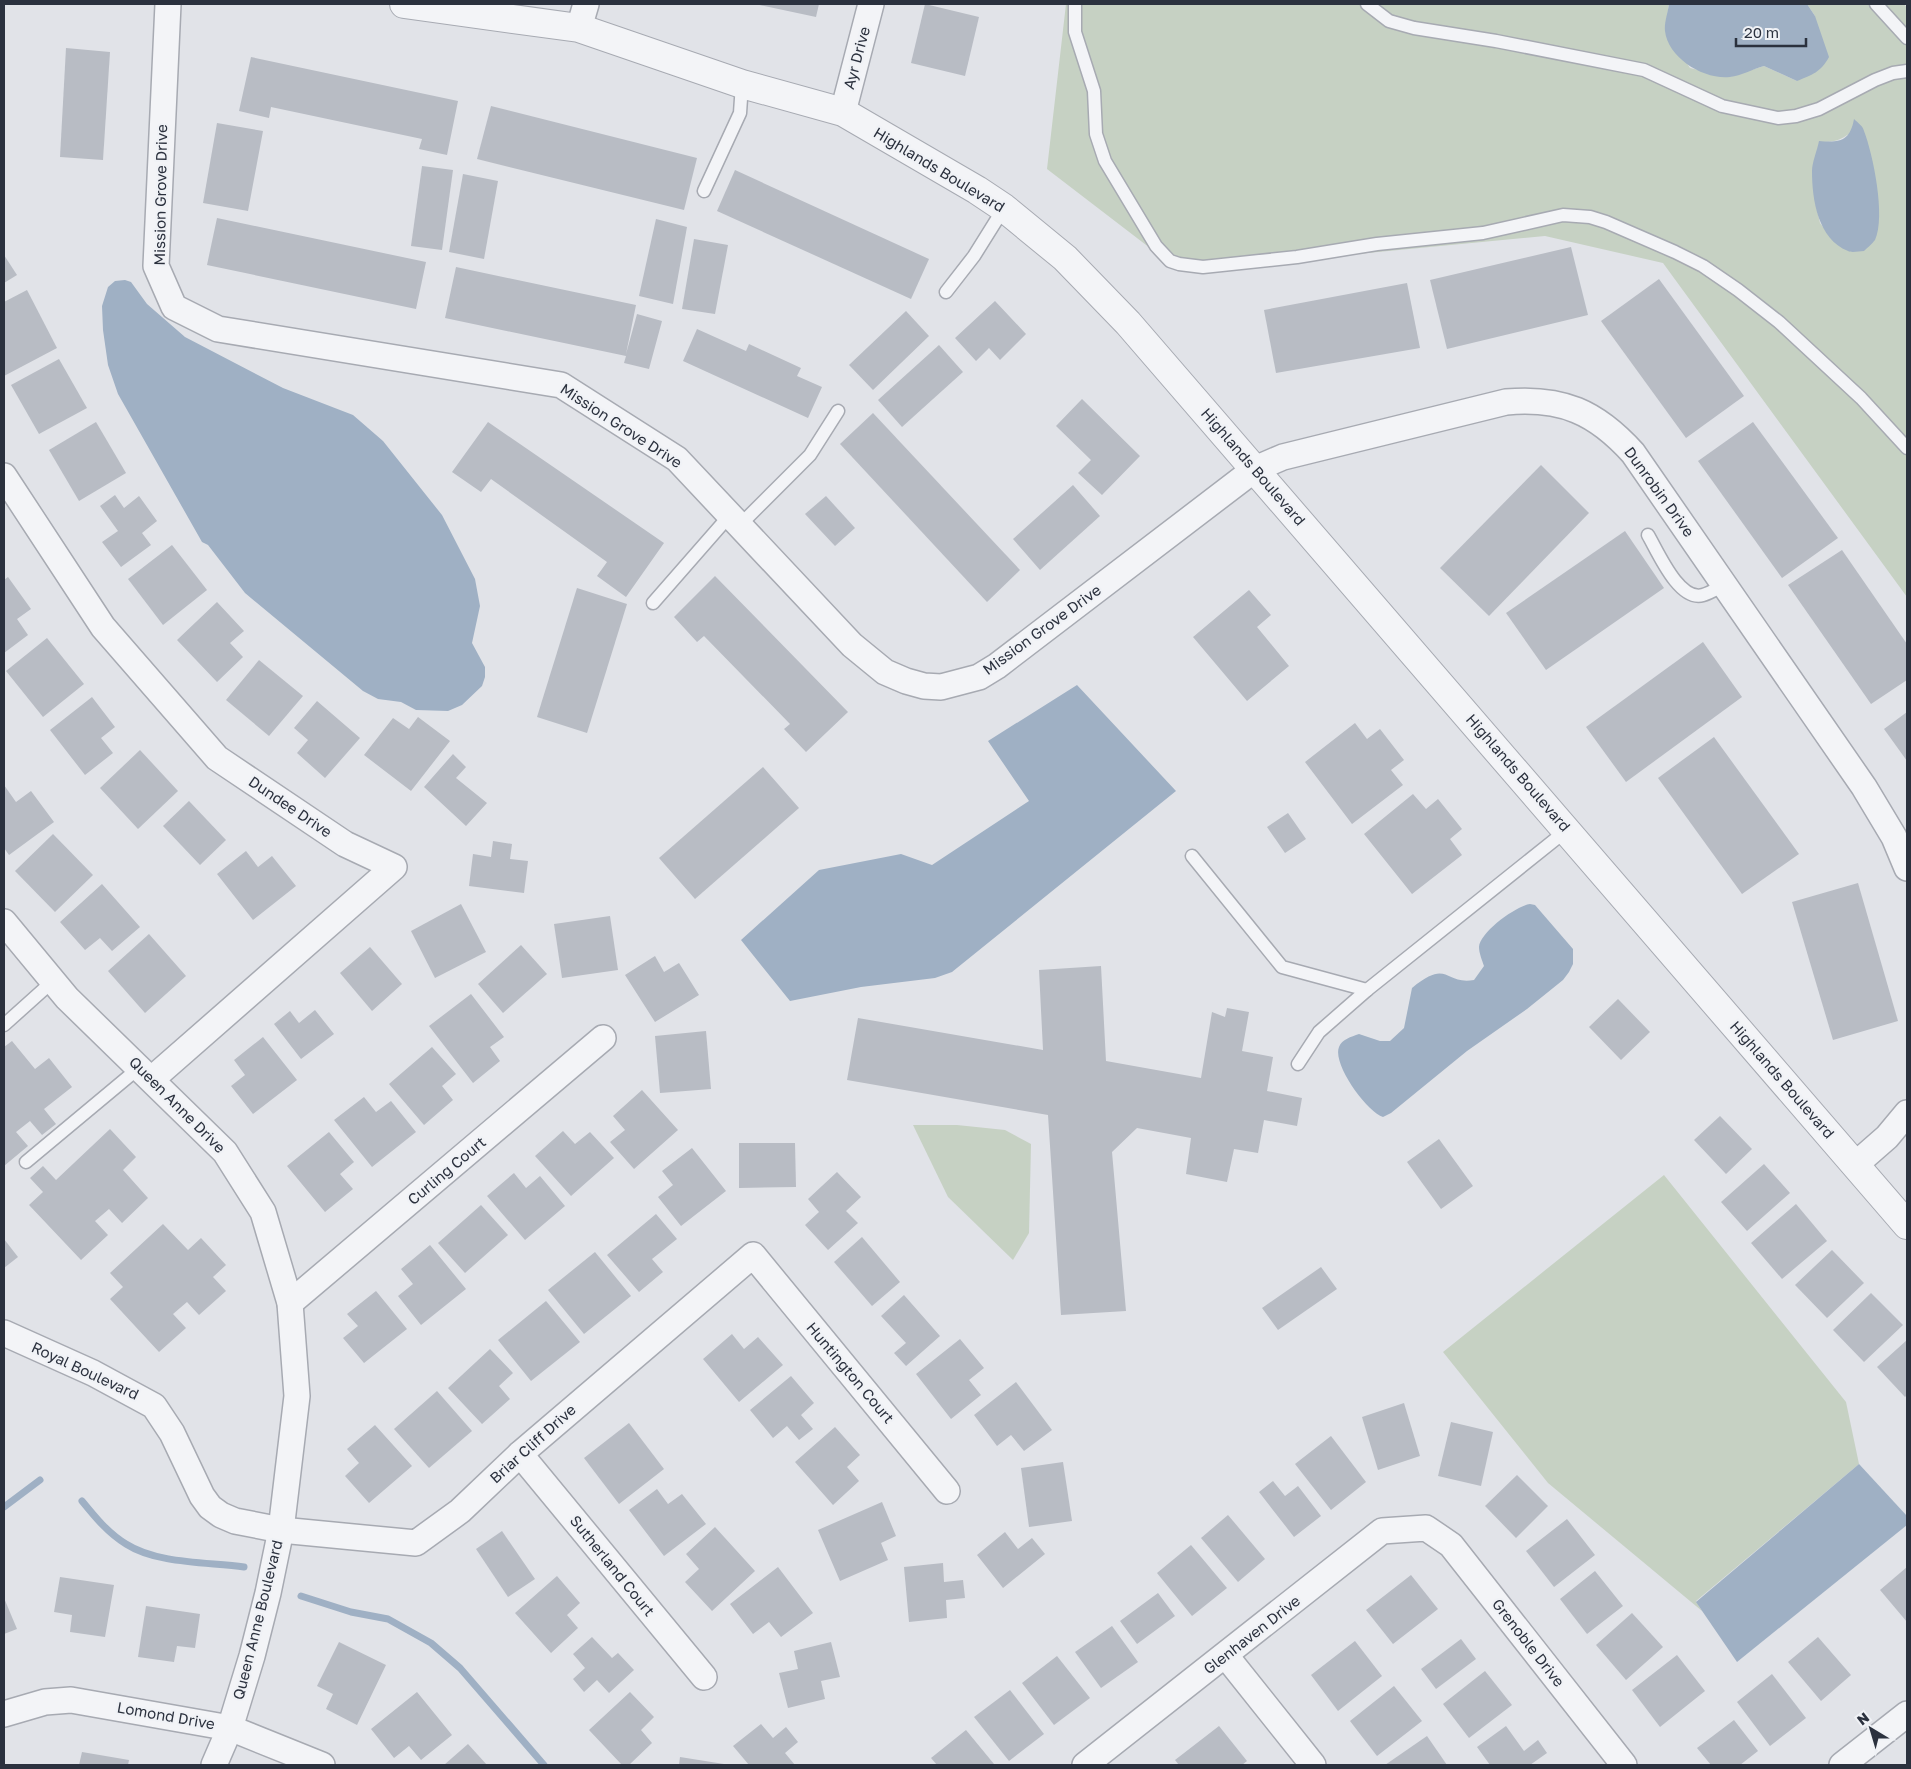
<svg xmlns="http://www.w3.org/2000/svg" width="1911" height="1769" viewBox="0 0 1911 1769" font-family="'Golos Text',sans-serif">
  <rect width="100%" height="100%" fill="#e1e3e8"/>
  <!-- green -->
  <g fill="#c6d1c3" fill-rule="evenodd">
    <path d="M1066,4H1669L1665,29L1690,68L1729,77L1764,66L1797,81L1815,16L1807,4H1904L1907,8V597L1663,263L1545,236L1180,271L1047,169ZM1851,132L1834,241L1820,223L1815,201L1819,142C1833,142 1841,141 1851,132Z"/>
    <polygon points="913,1125 957,1125 1005,1130 1031,1144 1029,1233 1013,1260 948,1197"/>
    <polygon points="1664,1175 1846,1402 1859,1464 1696,1601 1702,1611 1548,1483 1443,1352"/>
  </g>
  <!-- water -->
  <g fill="#9fb0c4">
    <path d="M1669,4H1807L1815,16L1829,57C1821,72 1812,75 1797,81L1764,66C1753,69 1741,76 1730,77C1704,80 1668,58 1665,31C1664,23 1668,12 1669,4Z"/>
    <path d="M1854,119C1858,123 1863,126 1864,131C1873,154 1886,217 1875,240C1872,244 1867,248 1864,251C1859,251 1852,253 1848,251C1818,239 1812,200 1812,171C1812,162 1817,151 1819,141C1840,143 1850,141 1854,119Z"/>
    <polygon points="125,280 131,282 147,304 185,337 283,388 353,415 383,441 442,515 475,579 480,606 472,643 485,667 485,677 482,686 462,705 448,711 416,710 401,702 378,699 363,691 245,593 208,545 202,542 118,394 108,365 103,330 102,306 108,287 115,281"/>
    <polygon points="1077,685 1176,791 952,972 935,978 861,987 790,1001 741,940 819,870 901,854 932,865 1029,801 988,741"/>
    <path d="M1530,904L1535,905L1573,949V964L1569,972L1563,980L1527,1009L1467,1051L1391,1113L1383,1117C1367,1112 1332,1064 1339,1047C1342,1039 1351,1037 1359,1034L1380,1041H1390L1404,1028L1412,988C1449,958 1443,985 1474,980L1484,966C1482,960 1479,953 1479,947C1480,932 1516,906 1530,904Z"/>
    <polygon points="1859,1464 1907,1516 1907,1525 1737,1662 1696,1602"/>
  </g>
  <g fill="none" stroke-linecap="round" stroke-linejoin="round">
    <!-- stream -->
    <g stroke="#9fb0c4" stroke-width="7">
      <path d="M82,1501C95,1517 108,1533 126,1544C157,1564 208,1562 244,1567"/>
      <polyline points="4,1507 40,1480"/>
      <polyline points="301,1596 351,1612 388,1619 431,1643 460,1668 544,1765"/>
    </g>
  </g>
  <!-- building -->
  <g fill="#b8bcc4">
    <polygon points="755,4 819,4 816,17"/>
    <polygon points="925,4 979,17 965,76 911,63"/>
    <polygon points="66,48 110,52 103,160 60,157"/>
    <polygon points="251,57 458,101 447,155 419,149 422,139 271,107 269,118 239,111"/>
    <polygon points="491,106 697,158 684,210 477,159"/>
    <polygon points="217,123 263,131 248,211 203,203"/>
    <polygon points="422,166 453,170 442,250 411,246"/>
    <polygon points="735,170 929,259 911,299 717,211"/>
    <polygon points="463,174 498,181 484,259 449,252"/>
    <polygon points="217,218 426,262 416,309 207,265"/>
    <polygon points="656,219 687,227 673,304 639,296"/>
    <polygon points="694,239 728,245 715,314 682,309"/>
    <polygon points="1571,247 1588,315 1447,349 1430,280"/>
    <polygon points="4,255 17,275 4,283"/>
    <polygon points="456,267 636,305 626,354 637,314 662,321 649,369 624,363 626,356 445,318"/>
    <polygon points="1659,279 1744,396 1686,438 1601,321"/>
    <polygon points="1407,283 1420,348 1276,373 1264,310"/>
    <polygon points="27,290 57,348 4,376 4,302"/>
    <polygon points="995,301 1026,334 1000,360 989,348 976,361 955,338"/>
    <polygon points="906,311 929,336 873,390 849,365"/>
    <polygon points="697,329 746,351 749,344 801,368 797,376 822,387 808,418 683,361"/>
    <polygon points="939,345 963,372 902,427 878,400"/>
    <polygon points="59,359 87,408 39,434 11,385"/>
    <polygon points="1082,399 1140,456 1102,495 1078,473 1091,460 1056,426"/>
    <polygon points="873,413 1020,570 987,602 840,444"/>
    <polygon points="96,422 126,473 79,501 49,450"/>
    <polygon points="488,422 664,543 626,597 597,576 607,562 491,479 481,492 452,472"/>
    <polygon points="1753,422 1838,538 1782,578 1698,461"/>
    <polygon points="1541,465 1589,513 1489,616 1440,568"/>
    <polygon points="1073,485 1100,516 1040,570 1013,539"/>
    <polygon points="115,495 124,508 139,496 157,521 142,533 151,545 121,567 102,542 118,531 100,506"/>
    <polygon points="826,496 855,528 835,546 805,514"/>
    <polygon points="1625,531 1664,588 1546,670 1506,613"/>
    <polygon points="172,545 207,590 163,625 128,579"/>
    <polygon points="1842,550 1907,644 1907,680 1871,704 1788,585"/>
    <polygon points="715,576 848,712 806,752 784,729 790,724 704,636 697,642 674,617"/>
    <polygon points="8,577 31,609 17,619 28,635 4,653 4,580"/>
    <polygon points="577,588 627,604 587,733 537,717"/>
    <polygon points="1249,590 1271,615 1257,627 1289,666 1247,701 1193,637"/>
    <polygon points="217,602 244,631 230,643 243,657 217,682 177,640"/>
    <polygon points="47,638 84,684 43,717 6,671"/>
    <polygon points="1703,642 1742,697 1626,782 1586,727"/>
    <polygon points="259,660 303,696 269,736 226,700"/>
    <polygon points="92,697 115,727 101,738 113,753 85,775 50,730"/>
    <polygon points="317,701 360,738 325,778 297,753 308,740 294,728"/>
    <polygon points="1907,712 1907,761 1884,729"/>
    <polygon points="418,717 450,741 411,791 364,755 393,718 409,729"/>
    <polygon points="1355,723 1367,739 1380,729 1404,760 1391,770 1403,785 1352,824 1305,762"/>
    <polygon points="1714,737 1799,854 1742,894 1658,778"/>
    <polygon points="140,750 178,791 138,829 100,788"/>
    <polygon points="453,754 466,767 456,778 487,803 466,826 424,787"/>
    <polygon points="763,767 799,808 695,899 659,858"/>
    <polygon points="4,785 16,802 31,791 54,822 9,855 4,848"/>
    <polygon points="1413,794 1426,809 1438,799 1462,829 1450,839 1462,855 1412,894 1364,834"/>
    <polygon points="189,801 226,840 200,865 163,826"/>
    <polygon points="1288,813 1306,839 1285,853 1267,827"/>
    <polygon points="53,834 93,875 55,912 15,871"/>
    <polygon points="493,841 512,844 510,859 528,861 524,893 469,886 473,854 491,857"/>
    <polygon points="246,851 258,867 272,856 296,886 253,920 217,874"/>
    <polygon points="1858,883 1898,1021 1833,1040 1792,902"/>
    <polygon points="102,884 140,927 112,951 100,938 85,950 60,922"/>
    <polygon points="461,904 486,952 435,978 411,931"/>
    <polygon points="610,916 618,970 562,978 554,924"/>
    <polygon points="149,934 186,976 145,1013 108,971"/>
    <polygon points="521,945 547,974 503,1013 478,984"/>
    <polygon points="370,947 402,984 372,1011 340,973"/>
    <polygon points="655,956 664,972 679,963 699,995 655,1022 625,975"/>
    <polygon points="1101,966 1106,1061 1201,1078 1212,1012 1225,1017 1227,1008 1249,1012 1242,1051 1273,1057 1267,1091 1302,1098 1297,1126 1264,1120 1258,1153 1234,1149 1227,1182 1186,1174 1191,1138 1137,1128 1112,1152 1126,1311 1061,1315 1048,1115 847,1080 858,1018 1043,1050 1039,970"/>
    <polygon points="471,994 504,1037 490,1047 500,1061 473,1083 429,1026"/>
    <polygon points="1618,999 1650,1032 1621,1060 1589,1027"/>
    <polygon points="315,1010 334,1034 301,1059 274,1024 290,1011 299,1023"/>
    <polygon points="706,1031 711,1089 660,1093 655,1036"/>
    <polygon points="263,1037 297,1080 253,1114 231,1086 245,1075 234,1060"/>
    <polygon points="12,1041 35,1069 49,1058 72,1087 44,1109 56,1124 42,1135 30,1121 16,1132 28,1146 4,1166 4,1047"/>
    <polygon points="432,1047 456,1074 442,1086 453,1100 424,1125 389,1084"/>
    <polygon points="642,1090 678,1130 634,1169 610,1142 625,1130 613,1116"/>
    <polygon points="364,1097 376,1112 391,1101 416,1132 372,1167 334,1120"/>
    <polygon points="1720,1116 1752,1149 1726,1174 1694,1140"/>
    <polygon points="110,1129 136,1157 123,1170 148,1198 122,1223 109,1209 95,1221 108,1235 81,1260 29,1205 43,1192 30,1178 43,1166 56,1180"/>
    <polygon points="563,1131 575,1144 590,1132 614,1158 571,1196 535,1156"/>
    <polygon points="329,1132 354,1162 340,1174 353,1189 325,1212 287,1166"/>
    <polygon points="1439,1139 1473,1186 1441,1209 1407,1162"/>
    <polygon points="739,1143 795,1143 796,1187 739,1188"/>
    <polygon points="692,1148 726,1191 681,1226 658,1197 673,1185 662,1171"/>
    <polygon points="1764,1164 1790,1193 1747,1231 1721,1202"/>
    <polygon points="837,1172 861,1197 846,1211 858,1223 828,1250 805,1225 819,1212 808,1199"/>
    <polygon points="514,1173 526,1188 540,1176 565,1206 525,1240 487,1196"/>
    <polygon points="1796,1204 1827,1241 1782,1279 1751,1243"/>
    <polygon points="481,1205 508,1235 465,1273 438,1243"/>
    <polygon points="656,1214 677,1239 652,1259 663,1272 639,1292 607,1255"/>
    <polygon points="163,1224 188,1250 201,1238 226,1265 213,1277 226,1291 199,1315 187,1302 173,1314 186,1328 159,1352 110,1299 123,1287 110,1273"/>
    <polygon points="862,1237 900,1282 872,1306 834,1262"/>
    <polygon points="4,1239 18,1257 4,1268"/>
    <polygon points="430,1245 466,1289 421,1325 398,1296 413,1284 401,1269"/>
    <polygon points="1832,1250 1864,1283 1827,1318 1795,1285"/>
    <polygon points="595,1252 631,1296 584,1334 548,1290"/>
    <polygon points="1321,1267 1337,1289 1278,1330 1262,1308"/>
    <polygon points="376,1291 407,1329 364,1363 343,1338 358,1326 347,1314"/>
    <polygon points="1871,1293 1903,1325 1864,1362 1833,1330"/>
    <polygon points="904,1295 940,1336 906,1366 894,1353 906,1343 881,1316"/>
    <polygon points="546,1301 580,1342 531,1381 498,1340"/>
    <polygon points="732,1334 744,1349 758,1337 783,1365 739,1402 703,1359"/>
    <polygon points="960,1339 984,1368 969,1380 981,1395 951,1419 916,1374"/>
    <polygon points="1907,1340 1907,1395 1905,1397 1877,1367"/>
    <polygon points="490,1349 513,1373 499,1386 510,1399 482,1424 448,1388"/>
    <polygon points="791,1376 814,1403 801,1415 813,1429 799,1440 787,1426 773,1438 750,1410"/>
    <polygon points="1016,1382 1052,1430 1024,1451 1011,1435 997,1446 974,1415"/>
    <polygon points="437,1391 472,1431 429,1468 394,1429"/>
    <polygon points="1404,1403 1420,1456 1378,1470 1362,1417"/>
    <polygon points="1451,1422 1493,1432 1481,1486 1438,1476"/>
    <polygon points="629,1423 664,1469 619,1504 584,1458"/>
    <polygon points="375,1425 412,1466 369,1503 345,1476 359,1463 347,1449"/>
    <polygon points="835,1427 860,1455 847,1467 859,1481 833,1505 795,1462"/>
    <polygon points="1331,1436 1366,1482 1331,1510 1295,1464"/>
    <polygon points="1063,1462 1072,1521 1029,1527 1021,1468"/>
    <polygon points="1517,1475 1548,1506 1516,1538 1485,1506"/>
    <polygon points="1273,1481 1285,1496 1298,1486 1321,1516 1294,1537 1259,1492"/>
    <polygon points="657,1489 668,1504 682,1494 706,1524 664,1556 629,1510"/>
    <polygon points="882,1502 896,1536 881,1543 888,1560 840,1581 818,1530"/>
    <polygon points="1228,1515 1265,1559 1238,1582 1201,1538"/>
    <polygon points="1567,1519 1595,1555 1554,1587 1526,1551"/>
    <polygon points="715,1527 755,1571 712,1611 685,1582 699,1569 686,1554"/>
    <polygon points="502,1531 535,1579 508,1597 476,1549"/>
    <polygon points="1005,1532 1018,1549 1032,1538 1045,1554 1003,1588 977,1555"/>
    <polygon points="1191,1545 1227,1588 1192,1616 1157,1573"/>
    <polygon points="943,1563 944,1582 963,1580 965,1598 946,1600 947,1618 909,1622 904,1567"/>
    <polygon points="778,1567 813,1613 781,1637 769,1622 753,1634 730,1604"/>
    <polygon points="1907,1567 1907,1622 1880,1590"/>
    <polygon points="1595,1571 1623,1606 1587,1634 1560,1599"/>
    <polygon points="1411,1575 1438,1609 1393,1644 1366,1610"/>
    <polygon points="557,1576 580,1603 567,1615 578,1628 551,1653 515,1613"/>
    <polygon points="60,1577 114,1585 105,1637 70,1632 72,1615 54,1612"/>
    <polygon points="1158,1593 1175,1616 1137,1644 1120,1621"/>
    <polygon points="4,1598 17,1629 4,1634"/>
    <polygon points="146,1606 200,1614 195,1648 177,1646 174,1662 138,1657"/>
    <polygon points="1632,1613 1663,1647 1626,1680 1596,1645"/>
    <polygon points="1112,1626 1138,1662 1101,1688 1075,1652"/>
    <polygon points="592,1637 612,1658 618,1653 634,1670 609,1693 597,1680 584,1692 573,1679 585,1668 573,1654"/>
    <polygon points="1818,1637 1851,1675 1821,1701 1788,1662"/>
    <polygon points="1461,1639 1476,1659 1436,1689 1421,1669"/>
    <polygon points="1355,1641 1382,1676 1338,1711 1311,1675"/>
    <polygon points="339,1642 386,1665 357,1725 326,1709 333,1694 317,1686"/>
    <polygon points="831,1642 840,1677 821,1681 825,1699 788,1708 779,1673 798,1669 794,1651"/>
    <polygon points="1677,1655 1705,1691 1660,1727 1632,1690"/>
    <polygon points="1057,1656 1090,1698 1054,1725 1022,1683"/>
    <polygon points="1485,1671 1512,1705 1469,1738 1443,1704"/>
    <polygon points="1772,1674 1806,1718 1770,1746 1737,1702"/>
    <polygon points="1394,1686 1422,1721 1377,1756 1350,1721"/>
    <polygon points="1010,1690 1044,1734 1009,1761 974,1717"/>
    <polygon points="417,1692 452,1735 421,1760 409,1746 394,1758 371,1729"/>
    <polygon points="630,1692 654,1717 641,1730 652,1743 629,1765 622,1765 589,1730"/>
    <polygon points="1734,1720 1758,1751 1740,1765 1711,1765 1697,1748"/>
    <polygon points="761,1724 773,1738 786,1727 798,1742 785,1753 795,1765 749,1765 733,1746"/>
    <polygon points="1219,1726 1247,1761 1242,1765 1179,1765 1175,1760"/>
    <polygon points="1506,1726 1524,1751 1538,1740 1547,1753 1530,1765 1490,1765 1477,1747"/>
    <polygon points="966,1730 994,1764 937,1765 931,1758"/>
    <polygon points="1427,1736 1447,1765 1385,1765"/>
    <polygon points="468,1744 487,1765 444,1765"/>
    <polygon points="82,1752 129,1760 128,1765 79,1765"/>
    <polygon points="680,1757 724,1764 724,1765 679,1765"/>
  </g>
  <g fill="none" stroke-linecap="round" stroke-linejoin="round">
    <defs>
      <g id="service">
        <polyline points="1075,4 1075,32 1094,91 1096,134 1105,161 1156,246 1170,261 1179,264 1203,267 1297,257 1377,244 1483,233 1563,215 1590,217 1606,222 1675,252 1703,266 1738,290 1779,322 1861,398 1907,448"/>
        <polyline points="1367,4 1389,21 1414,28 1496,41 1644,70 1722,106 1778,118 1796,116 1819,109 1875,80 1893,73 1907,71"/>
        <polyline points="1876,4 1907,38"/>
        <polyline points="704,191 740,113 742,84"/>
        <polyline points="946,292 974,256 1004,208"/>
        <polyline points="740,525 810,455 838,411"/>
        <path d="M1648,535C1658,552 1679,602 1703,595C1710,593 1718,588 1724,585"/>
        <polyline points="653,603 730,515"/>
        <polyline points="1192,856 1282,967 1367,990"/>
        <polyline points="4,1025 53,981"/>
        <polyline points="1298,1064 1319,1032 1367,990 1567,830"/>
        <polyline points="26,1162 140,1067"/>
      </g>
      <g id="minor">
        <path d="M168,4L156,266L174,307L218,329L561,385L677,459L852,645L885,672L906,681L924,686L941,687L979,677L997,666L1255,469L1283,457L1506,402C1562,397 1596,412 1633,453L1864,787L1894,837L1907,868"/>
        <polyline points="579,28 586,4"/>
        <polyline points="843,112 871,4"/>
        <polyline points="4,476 103,627 217,758 345,844 394,867 152,1079"/>
        <polyline points="4,922 67,998 225,1152 263,1212 290,1303 297,1396 281,1530 268,1593 252,1656 230,1728 214,1765"/>
        <polyline points="1855,1165 1887,1137 1907,1113"/>
        <polyline points="290,1303 603,1038"/>
        <polyline points="4,1333 93,1373 154,1406 172,1433 202,1496 210,1507 221,1515 235,1521 281,1530 416,1543 460,1511 520,1454 753,1255 947,1491"/>
        <polyline points="520,1454 704,1677"/>
        <polyline points="1226,1656 1313,1765"/>
        <polyline points="4,1714 45,1702 71,1700 230,1728 322,1765"/>
        <polyline points="1085,1765 1382,1531 1426,1528 1451,1545 1624,1765"/>
        <polyline points="1842,1765 1907,1714"/>
      </g>
      <polyline id="tertiary" points="404,4 579,28 742,84 843,112 977,190 1004,208 1065,258 1128,323 1907,1225"/>
    </defs>
    <!-- service casing -->
    <use href="#service" stroke="#a7aab2" stroke-width="15"/>
    <!-- minor casing -->
    <use href="#minor" stroke="#a7aab2" stroke-width="28"/>
    <!-- tertiary casing -->
    <use href="#tertiary" stroke="#a7aab2" stroke-width="30"/>
    <!-- service -->
    <use href="#service" stroke="#f3f4f7" stroke-width="12"/>
    <!-- minor -->
    <use href="#minor" stroke="#f3f4f7" stroke-width="25"/>
    <!-- tertiary -->
    <use href="#tertiary" stroke="#f3f4f7" stroke-width="28"/>
  </g>
  <g text-anchor="middle" stroke-width="4.5" stroke-linejoin="round" paint-order="stroke">
    <!-- street labels -->
    <g font-size="15" fill="#2b313e" stroke="#f0f2f6">
      <text transform="translate(857 58) rotate(-75)" y="5">Ayr Drive</text>
      <text transform="translate(939 170) rotate(31)" y="5">Highlands Boulevard</text>
      <text transform="translate(161 195) rotate(-89)" y="5">Mission Grove Drive</text>
      <text transform="translate(621 426) rotate(33)" y="5">Mission Grove Drive</text>
      <text transform="translate(1253 467) rotate(49)" y="5">Highlands Boulevard</text>
      <text transform="translate(1659 492) rotate(54)" y="5">Dunrobin Drive</text>
      <text transform="translate(1042 630) rotate(-36)" y="5">Mission Grove Drive</text>
      <text transform="translate(1518 773) rotate(49)" y="5">Highlands Boulevard</text>
      <text transform="translate(290 807) rotate(34)" y="5">Dundee Drive</text>
      <text transform="translate(1782 1080) rotate(49)" y="5">Highlands Boulevard</text>
      <text transform="translate(177 1105) rotate(45)" y="5">Queen Anne Drive</text>
      <text transform="translate(447 1171) rotate(-40)" y="5">Curling Court</text>
      <text transform="translate(85 1371) rotate(25)" y="5">Royal Boulevard</text>
      <text transform="translate(850 1373) rotate(50)" y="5">Huntington Court</text>
      <text transform="translate(533 1444) rotate(-42)" y="5">Briar Cliff Drive</text>
      <text transform="translate(612 1566) rotate(51)" y="5">Sutherland Court</text>
      <text transform="translate(258 1620) rotate(-76)" y="5">Queen Anne Boulevard</text>
      <text transform="translate(1252 1635) rotate(-38)" y="5">Glenhaven Drive</text>
      <text transform="translate(1528 1643) rotate(52)" y="5">Grenoble Drive</text>
      <text transform="translate(166 1716) rotate(10)" y="5">Lomond Drive</text>
    </g>
  </g>
  <!-- border -->
  <rect width="1911" height="1769" fill="none" stroke="#2b313e" stroke-width="10"/>
  <!-- north arrow -->
  <g transform="translate(1871 1729) rotate(322)" stroke="#f0f2f6" stroke-width="4" paint-order="stroke">
  <path d="M0-4L9 19L0 12L-9 19Z" fill="#2b313e"/>
  <text y="-8" font-size="14" font-weight="bold" text-anchor="middle" fill="#2b313e">N</text>
  </g>
  <!-- scale -->
  <path d="M1736 38v8h70v-8" fill="none" stroke="#2b313e" stroke-width="2.5"/>
  <text x="1744" y="38" font-size="15" fill="#2b313e" stroke="#f0f2f6" stroke-width="4" paint-order="stroke">20 m</text>
</svg>
